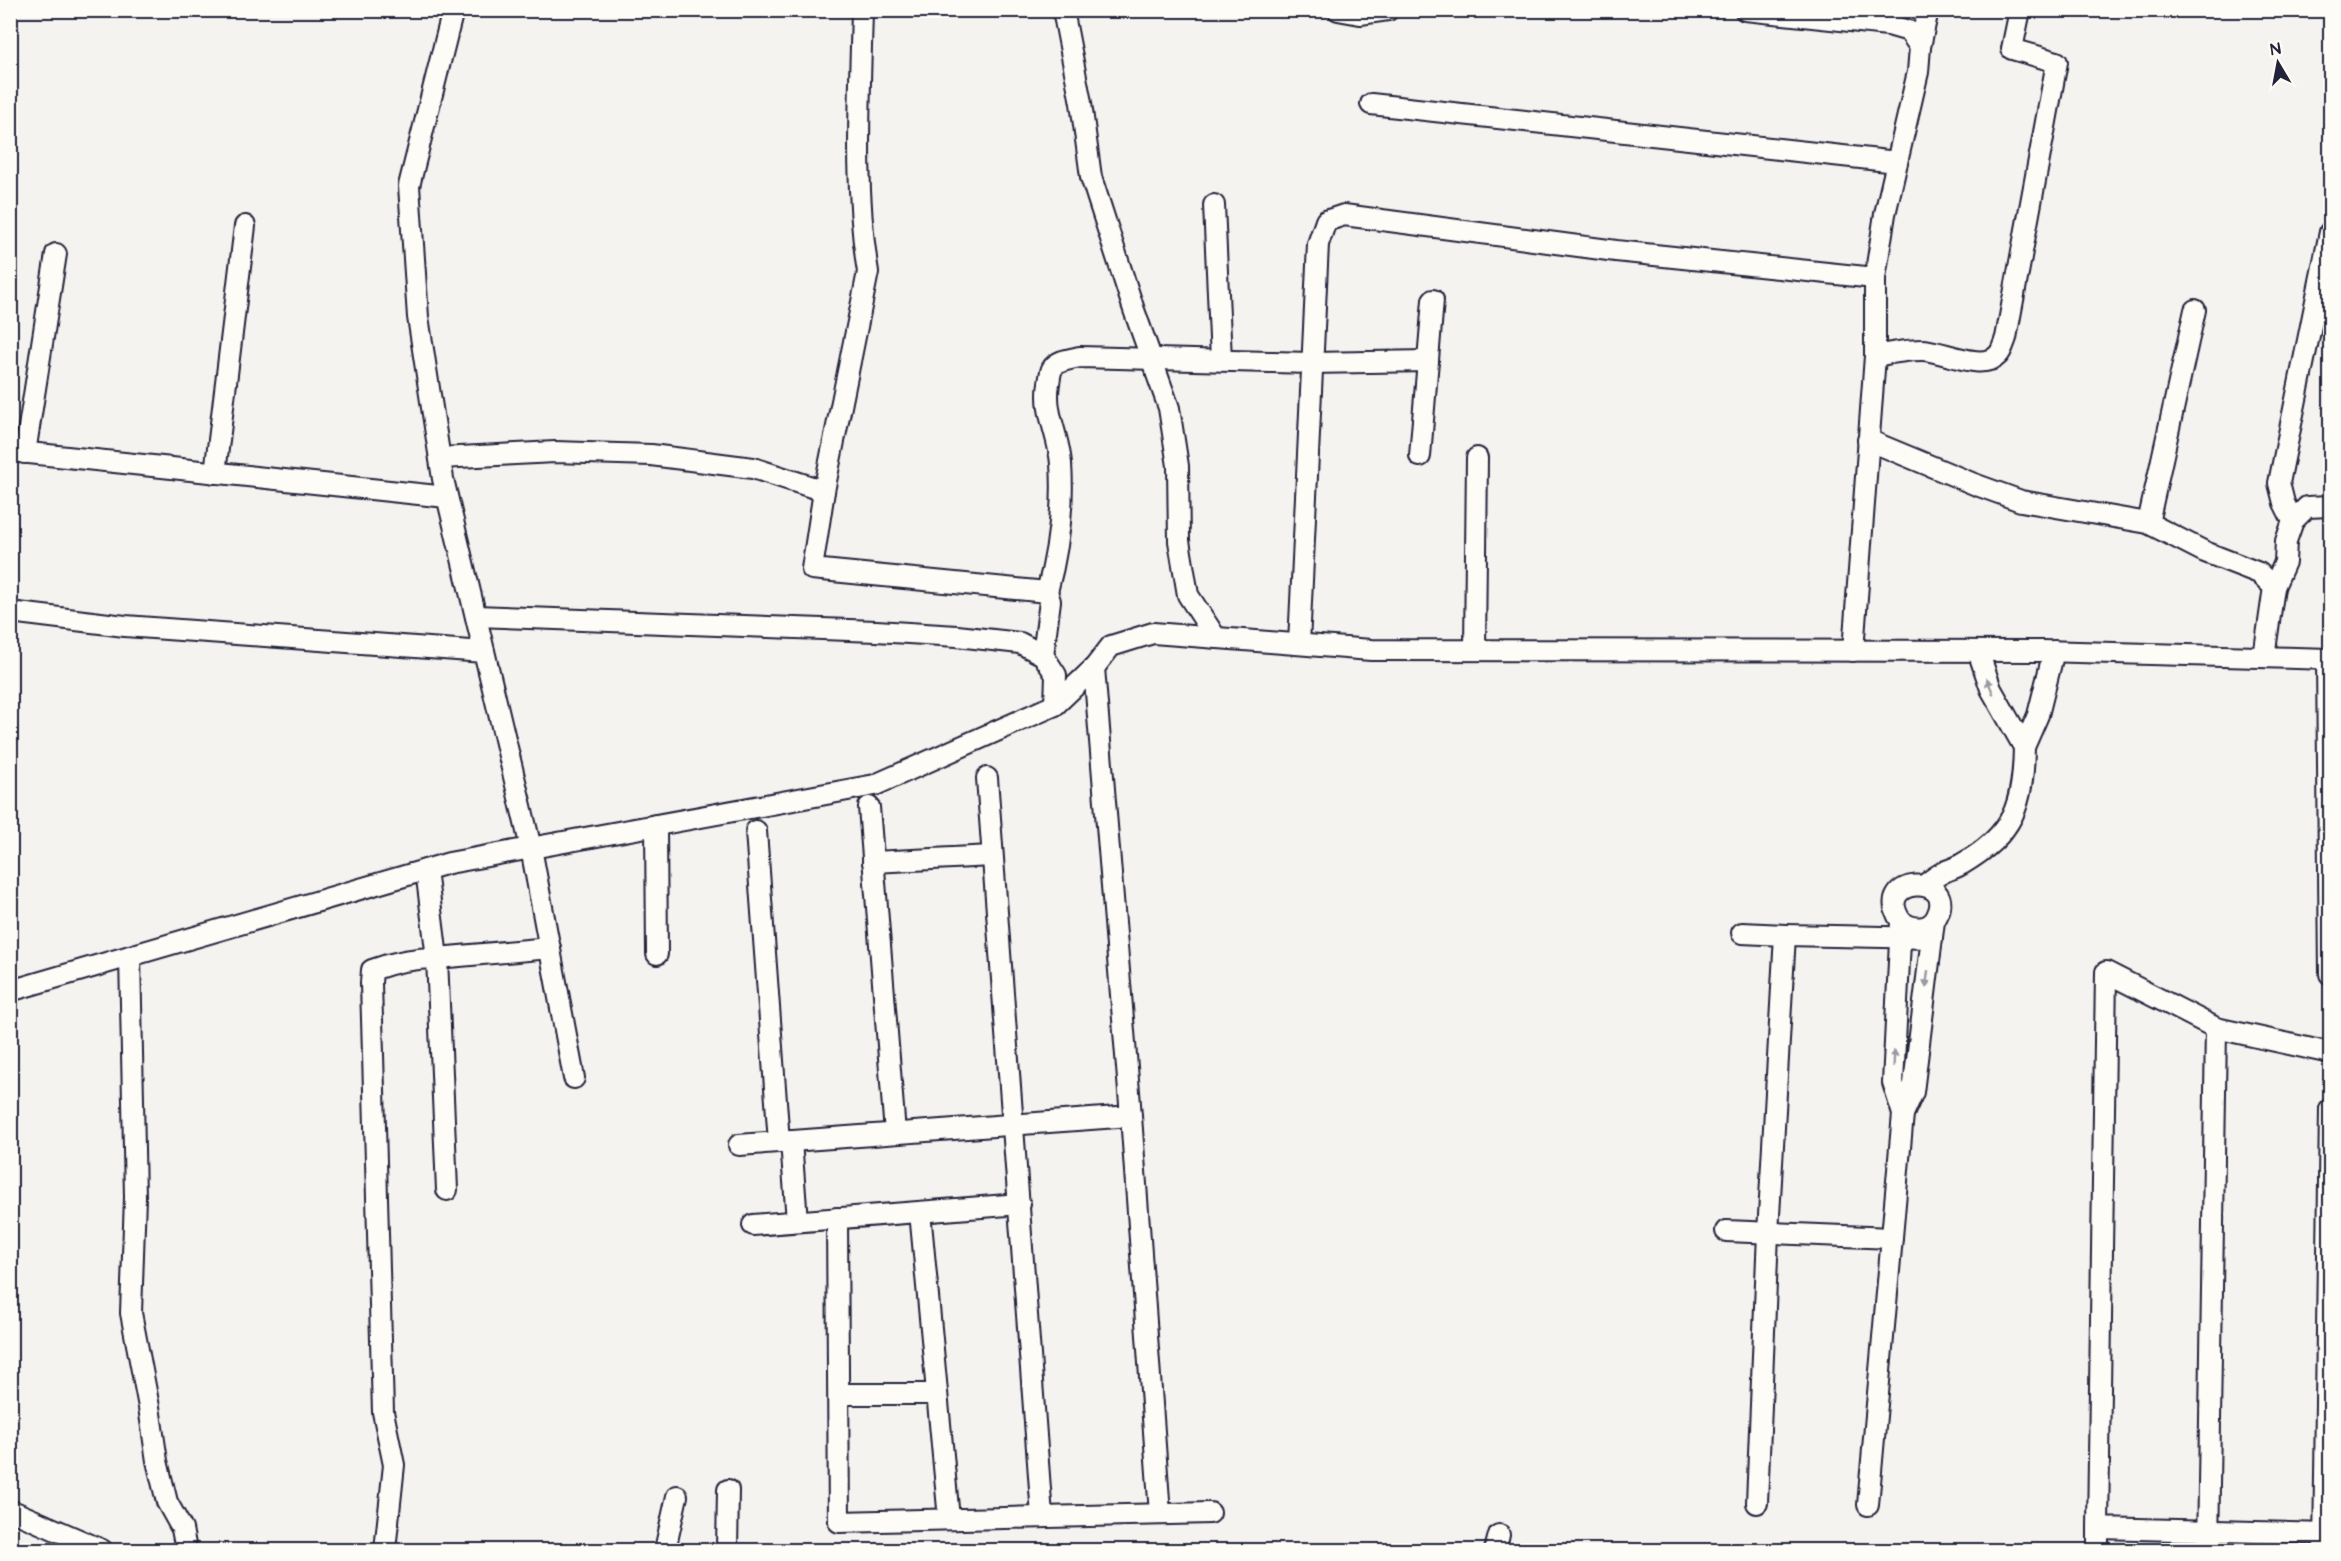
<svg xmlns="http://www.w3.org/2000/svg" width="2341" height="1561" viewBox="0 0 2341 1561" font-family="'Architects Daughter',sans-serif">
  <rect width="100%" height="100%" fill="#f4f3ef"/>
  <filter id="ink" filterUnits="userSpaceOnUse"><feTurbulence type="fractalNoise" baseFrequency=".0167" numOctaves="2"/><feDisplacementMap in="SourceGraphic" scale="12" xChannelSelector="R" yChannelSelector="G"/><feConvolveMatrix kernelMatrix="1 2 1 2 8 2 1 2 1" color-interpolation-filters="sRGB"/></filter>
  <g filter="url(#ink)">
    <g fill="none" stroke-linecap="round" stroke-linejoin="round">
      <defs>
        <g id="minor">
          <polyline points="453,10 409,186 418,317 443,479 531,848 574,1078"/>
          <polyline points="1063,10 1081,103 1091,177 1134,310 1169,408 1178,466 1179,541 1188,595 1216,638"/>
          <polyline points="1338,10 1360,14 1388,10"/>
          <polyline points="1745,10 1888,25 1909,31 1920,47 1918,72 1885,214 1875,278 1875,356 1853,651"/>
          <polyline points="1920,47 1928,10"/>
          <polyline points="1371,104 1897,162"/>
          <polyline points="1214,205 1221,360"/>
          <path d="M1875,356C1890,353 1907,350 1922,350C1942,350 1982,372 1998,355C2002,351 2004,343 2006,338L2057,62L2012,49L2020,10"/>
          <polyline points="1868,440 1974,484 2021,501 2148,523 2205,552 2259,573 2274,587 2264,657"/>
          <polyline points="10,451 447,497"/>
          <polyline points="25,453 56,254"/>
          <polyline points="1420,456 1433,300"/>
          <path d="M440,458L555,452L651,455L753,468L824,491L868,272C854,186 860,98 862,10"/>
          <polyline points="215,473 245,226"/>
          <polyline points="824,491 812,569 1047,592 1050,601 1043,655"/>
          <polyline points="2293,521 2284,503 2279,483 2330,232"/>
          <polyline points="2148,523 2195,310"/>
          <polyline points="2274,587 2285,562 2286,541 2293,521 2307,507 2330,506"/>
          <path d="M1047,592C1058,551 1064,506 1061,464C1059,434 1044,414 1049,383C1050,379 1050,373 1052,369C1057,360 1071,359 1080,357L1311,363L1428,361"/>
          <polyline points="10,612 125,626 484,652"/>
          <polyline points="476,616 876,631 957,636 1020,643 1043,655 1056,675 1055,705"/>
          <polyline points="1299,644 1318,244 1326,221 1344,215 1616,251 1875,278"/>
          <polyline points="1475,650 1477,458"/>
          <polyline points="1978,651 1991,689 2024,747 2038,715 2054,651"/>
          <polyline points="2327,659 2330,974"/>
          <polyline points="1094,668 1131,1116 1160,1514"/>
          <polyline points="987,778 1042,1516"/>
          <polyline points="869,807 895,1133"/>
          <polyline points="656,825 657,954"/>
          <polyline points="756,831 779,1142"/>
          <polyline points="873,862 992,856"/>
          <path d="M1925,885C1931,880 1937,875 1944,872C1950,869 1956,868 1962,864C2014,834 2023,805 2024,747"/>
          <path d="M1901,921C1913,930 1930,931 1937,916C1958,873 1871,876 1901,921L1893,1083L1903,1114L1913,1092L1934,921"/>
          <polyline points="1742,933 1785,935"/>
          <polyline points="130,956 135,1197 131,1313 149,1407 157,1461 167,1502 182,1529 186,1550"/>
          <polyline points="10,991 449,863 875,785 1055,705 1094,668 1111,646 1153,633 1371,650 2042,651 2330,659"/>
          <polyline points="2330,1053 2216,1028 2106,972 2098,1528 2330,1534"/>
          <polyline points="791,1141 797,1221"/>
          <polyline points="739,1145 1131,1116"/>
          <polyline points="447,1190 437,958 550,948"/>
          <polyline points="920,1212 949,1519"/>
          <polyline points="837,1218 839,1522 1210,1513"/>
          <polyline points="753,1225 1020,1204"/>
          <polyline points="1726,1231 1892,1238"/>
          <polyline points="839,1394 937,1394"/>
          <polyline points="1757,1503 1768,1233 1785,935 1932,938"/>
          <polyline points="1868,1505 1903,1114"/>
          <polyline points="10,1510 102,1550"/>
          <polyline points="2098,1528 2098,1550"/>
          <path d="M385,1550L394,1465L383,1412L371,983L372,970C393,962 415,958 437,958L426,870"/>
          <polyline points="665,1550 677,1496"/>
          <polyline points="727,1550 728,1490"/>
          <polyline points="1495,1550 1499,1535"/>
          <polyline points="2208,1550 2216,1028"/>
          <polyline points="2324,1550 2330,1109"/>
        </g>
      </defs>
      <!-- minor casing -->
      <use href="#minor" stroke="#22223b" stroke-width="24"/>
      <!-- minor -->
      <use href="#minor" stroke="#fdfcf7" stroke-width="20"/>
    </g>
    <!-- one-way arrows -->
    <defs><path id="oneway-solid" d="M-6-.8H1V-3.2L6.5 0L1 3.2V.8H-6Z" transform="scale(1.5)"/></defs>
    <g fill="#9a9aa2">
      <use href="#oneway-solid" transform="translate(1990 686) rotate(-112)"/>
      <use href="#oneway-solid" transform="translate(1927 979) rotate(97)"/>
      <use href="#oneway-solid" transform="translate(1894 1058) rotate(-87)"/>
    </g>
  </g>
  <!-- margin -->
  <rect width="2341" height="1561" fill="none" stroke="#fdfcf7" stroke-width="36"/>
  <rect x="18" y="18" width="2305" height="1525" fill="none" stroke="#22223b" stroke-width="2" filter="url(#ink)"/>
  <!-- north arrow -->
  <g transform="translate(2278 63) rotate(350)" stroke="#fdfcf7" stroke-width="4.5" paint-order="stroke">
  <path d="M0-4.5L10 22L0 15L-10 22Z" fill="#22223b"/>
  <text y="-9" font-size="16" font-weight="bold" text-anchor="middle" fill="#22223b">N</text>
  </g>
</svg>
